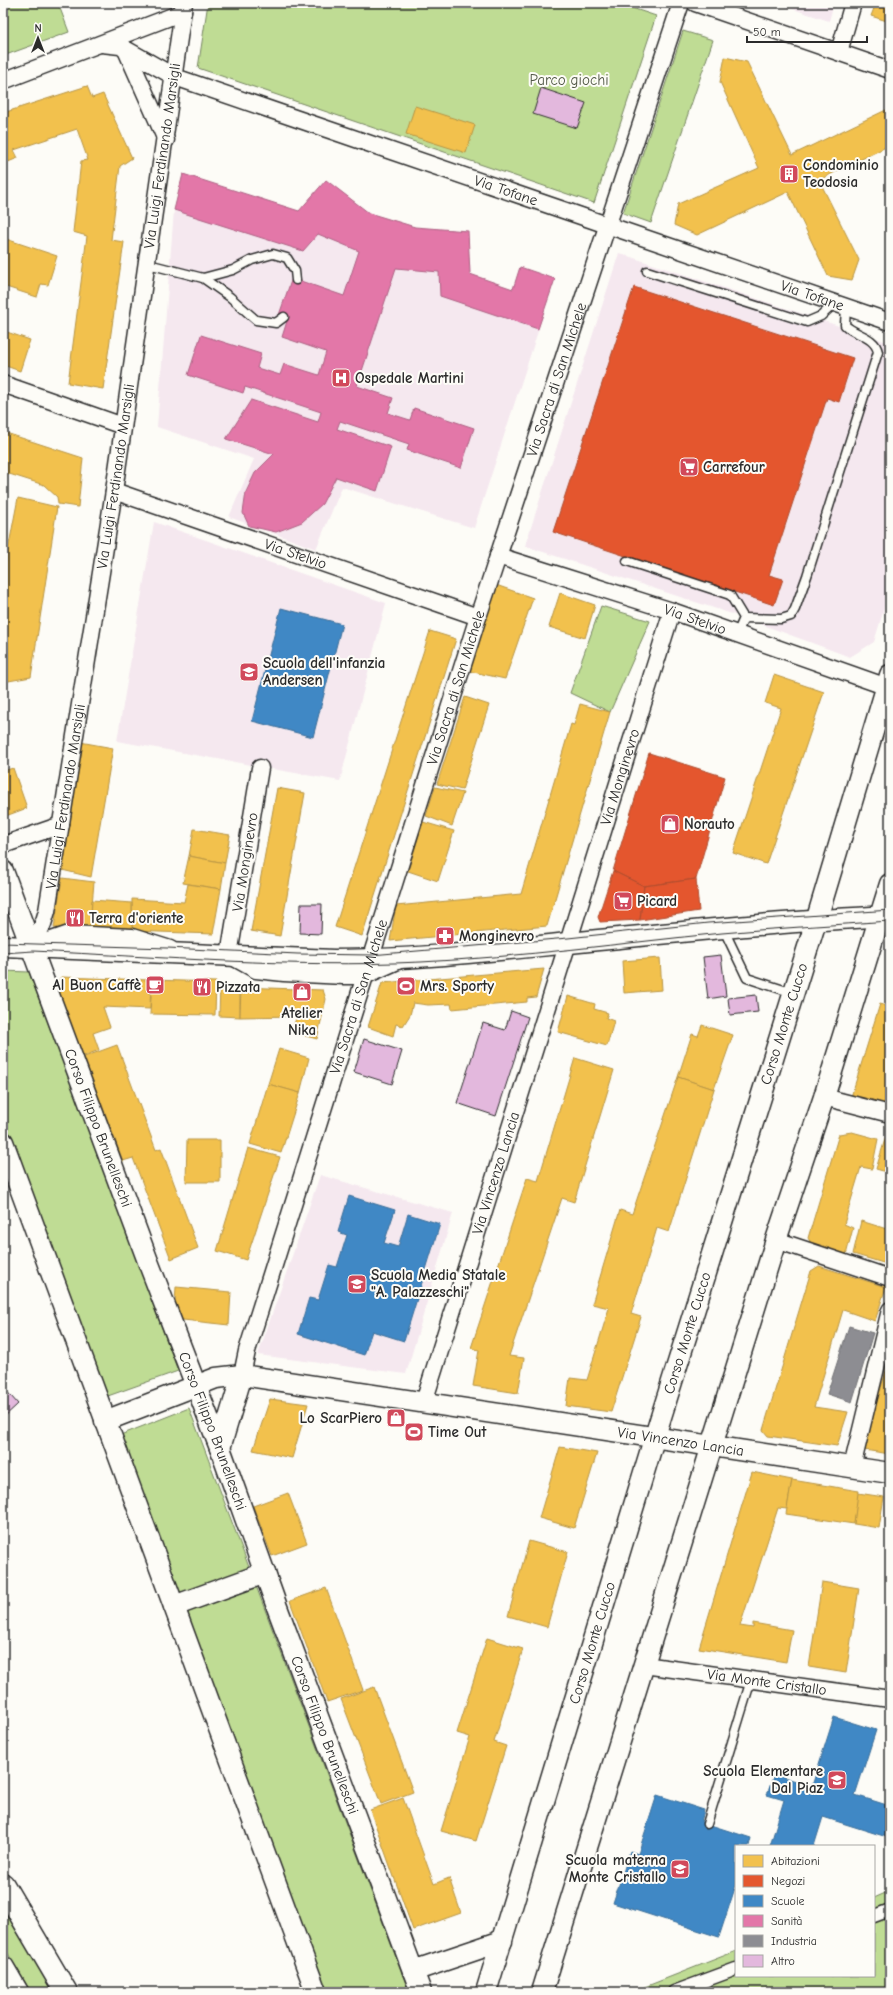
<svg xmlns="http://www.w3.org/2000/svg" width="893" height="1995" viewBox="0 0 893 1995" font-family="'Comic Neue',sans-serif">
  <rect width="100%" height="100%" fill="#fdfcf7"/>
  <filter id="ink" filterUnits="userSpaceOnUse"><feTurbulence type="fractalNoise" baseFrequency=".025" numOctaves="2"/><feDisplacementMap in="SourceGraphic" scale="8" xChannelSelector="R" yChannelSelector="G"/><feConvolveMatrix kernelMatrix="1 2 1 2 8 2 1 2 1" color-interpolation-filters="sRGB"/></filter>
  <g filter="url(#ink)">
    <!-- built -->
    <g fill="#f5e8ef">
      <polygon points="775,3 834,3 829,21"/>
      <polygon points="183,174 299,211 326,180 369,213 415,227 468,231 471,274 513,289 520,267 555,279 474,528 342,487 316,549 229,517 254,459 157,427 174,210"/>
      <polygon points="619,253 890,343 890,589 874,642 850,657 744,618 525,546"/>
      <polygon points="154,522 386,603 340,781 117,741"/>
      <polygon points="320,1175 453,1213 406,1374 258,1355"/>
    </g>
    <!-- green -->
    <g fill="#bfdc94" stroke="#758460">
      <polygon points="3,3 58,3 69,32 3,56"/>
      <polygon points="208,3 617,3 656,16 594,203 198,68"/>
      <polygon points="683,31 713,40 651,223 623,213"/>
      <polygon points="601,606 650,621 610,712 570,693"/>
      <polygon points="3,971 29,972 178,1371 105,1397 3,1129"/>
      <polygon points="189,1408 409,1992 326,1992 118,1436"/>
      <polygon points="890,1891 890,1992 632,1992 736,1951 736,1976 874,1976 874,1898"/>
      <polygon points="3,1908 53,1992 31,1992 3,1945"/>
    </g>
    <!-- homes -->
    <g fill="#f2c14e" stroke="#b69444">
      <polygon points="876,3 890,3 890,22 871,16"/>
      <polygon points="725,57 747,62 792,155 886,110 890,111 890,145 819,180 859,260 852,280 828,276 788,192 697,235 674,225 678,204 759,168 720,82"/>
      <polygon points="87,86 92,98 103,94 132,158 120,166 111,240 124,242 103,389 68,383 87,236 73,232 81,161 88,160 77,129 14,150 18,158 3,164 3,113"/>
      <polygon points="415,106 475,125 466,153 406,134"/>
      <polygon points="3,238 57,256 48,285 41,284 37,297 3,286"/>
      <polygon points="3,321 7,323 4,331 30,340 20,371 3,365"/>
      <polygon points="3,432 83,458 78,507 58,504 57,497 44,485 3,472"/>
      <polygon points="18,498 57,507 31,677 3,682 3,576"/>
      <polygon points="496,585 533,598 505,679 469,671"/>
      <polygon points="560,593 595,605 585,638 549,627"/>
      <polygon points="430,631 456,639 362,936 335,927"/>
      <polygon points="774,675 824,692 766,864 733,853 781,708 765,703"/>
      <polygon points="465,697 489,705 462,790 437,784"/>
      <polygon points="580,704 610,712 547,926 390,941 396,906 521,894 571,724 574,725"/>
      <polygon points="80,742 113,748 91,877 62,870"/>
      <polygon points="13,768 27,808 3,817 3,771"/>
      <polygon points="435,787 463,793 452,826 426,816"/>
      <polygon points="277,788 305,793 280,936 251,931"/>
      <polygon points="423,822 454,831 438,881 408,871"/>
      <polygon points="194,829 230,835 225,863 189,856"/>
      <polygon points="189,856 225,863 221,889 183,883"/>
      <polygon points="62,878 94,882 90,929 54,928"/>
      <polygon points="188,884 221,889 213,934 132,931 132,899 184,902"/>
      <polygon points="92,900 132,903 132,931 90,929"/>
      <polygon points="660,958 662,990 624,993 622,961"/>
      <polygon points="544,969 536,997 527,998 527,1002 452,1009 451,1004 428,1005 413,1003 410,1015 403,1026 396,1024 393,1036 368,1027 382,983"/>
      <polygon points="61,977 151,980 150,1009 103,1007 110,1027 93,1033 99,1050 79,1058 53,989"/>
      <polygon points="152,980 216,982 215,1015 150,1014"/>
      <polygon points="220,985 240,985 240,1017 219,1016"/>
      <polygon points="241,987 323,990 326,999 317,1039 291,1032 297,1016 240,1017"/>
      <polygon points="568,996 595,1004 594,1009 608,1013 606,1018 614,1021 607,1046 558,1032"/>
      <polygon points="880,1004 890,1007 890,1096 886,1109 851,1097"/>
      <polygon points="702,1025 733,1035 714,1089 678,1077 692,1034 698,1036"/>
      <polygon points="117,1045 156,1150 161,1148 198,1248 171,1259 133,1158 123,1161 84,1057"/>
      <polygon points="279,1049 309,1058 300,1093 268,1084"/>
      <polygon points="575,1058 614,1070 574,1202 562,1198 509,1356 524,1358 518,1393 473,1386 479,1350 471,1348 527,1178 538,1181"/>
      <polygon points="678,1077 714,1089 669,1232 657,1228 631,1314 641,1317 611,1412 566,1406 570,1378 587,1380 609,1308 592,1304 620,1210 632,1214"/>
      <polygon points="268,1084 300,1093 281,1153 250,1144"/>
      <polygon points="852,1132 878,1139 872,1169 861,1167 844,1224 853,1228 846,1255 812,1245 808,1238 839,1134"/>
      <polygon points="886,1136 890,1137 890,1173 876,1169"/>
      <polygon points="187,1140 220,1140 220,1182 186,1182"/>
      <polygon points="248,1148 280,1157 246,1260 217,1251"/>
      <polygon points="861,1221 890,1230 890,1265 853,1254"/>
      <polygon points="819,1266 886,1287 875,1321 843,1310 814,1407 848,1412 837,1446 768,1436 763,1430 811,1271"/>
      <polygon points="176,1287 231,1292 229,1325 174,1319"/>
      <polygon points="890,1358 890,1454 864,1450 863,1447"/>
      <polygon points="270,1399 308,1404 292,1458 253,1450"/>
      <polygon points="560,1447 597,1453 574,1528 539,1518"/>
      <polygon points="752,1472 792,1480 787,1509 778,1508 740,1626 753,1628 753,1623 792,1630 786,1662 699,1648"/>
      <polygon points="792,1480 859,1491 854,1524 786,1514"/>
      <polygon points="288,1493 307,1543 272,1556 253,1506"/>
      <polygon points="858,1493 884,1497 879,1528 854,1524"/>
      <polygon points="529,1541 568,1552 547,1627 508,1616"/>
      <polygon points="822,1582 859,1588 846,1673 809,1667"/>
      <polygon points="326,1588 363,1690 327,1702 290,1601"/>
      <polygon points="487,1638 523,1649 494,1742 506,1746 476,1841 441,1831 470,1737 457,1733"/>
      <polygon points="374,1687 413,1792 381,1804 341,1699"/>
      <polygon points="403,1798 434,1884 449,1878 461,1913 413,1930 370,1810"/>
    </g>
    <!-- shops -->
    <g fill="#e4572e" stroke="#ac4a2d">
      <polygon points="634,287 853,358 839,402 827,398 769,575 783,579 774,605 553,532"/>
      <polygon points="649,753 725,777 696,879 644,886 613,871"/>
      <polygon points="613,871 644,886 640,920 600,922 598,917"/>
      <polygon points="696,879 699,911 640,920 644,886"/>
    </g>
    <!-- schools -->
    <g fill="#3f88c5" stroke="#396c97">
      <polygon points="281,608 342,624 313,737 252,721"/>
      <polygon points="349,1196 395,1210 384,1243 398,1247 408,1214 440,1224 404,1341 372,1331 364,1355 298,1334 309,1298 318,1300 329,1265 337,1267 347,1235 338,1232"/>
      <polygon points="834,1717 876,1730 855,1795 890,1806 890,1838 823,1817 814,1846 770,1846 784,1800 767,1795 774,1774 812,1786"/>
      <polygon points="657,1795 704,1810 701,1822 751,1838 749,1846 736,1846 736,1885 719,1937 613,1903 630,1851 638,1854"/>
    </g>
    <!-- health -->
    <polygon fill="#e377a8" stroke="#ac6082" points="183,174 299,211 326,180 369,213 415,227 468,231 470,274 513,289 520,267 555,279 538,329 440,296 439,272 396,268 357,386 393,398 388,413 410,420 414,408 474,428 461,468 407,450 409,444 340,421 337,429 391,447 377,491 336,477 322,504 302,522 276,532 249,526 243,513 246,492 255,473 274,454 226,439 251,400 318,422 321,412 245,387 243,393 188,375 201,335 261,354 257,368 280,375 284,364 319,375 326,352 282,337 288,318 279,315 292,278 344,296 359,251 318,234 303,251 174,210"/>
    <!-- industry -->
    <polygon fill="#8d8d92" stroke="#707073" points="849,1326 873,1333 852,1402 827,1394"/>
    <!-- building -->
    <g fill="#e3b8dd" stroke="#2b2b2b">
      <polygon points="541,88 586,103 577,128 533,114"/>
      <polygon points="301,904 322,904 321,934 300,933"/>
      <polygon points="721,955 726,996 708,999 703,957"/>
      <polygon points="756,995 758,1012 730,1015 728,998"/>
      <polygon points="511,1011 528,1017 496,1116 457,1103 483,1023 505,1030"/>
      <polygon points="364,1039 402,1051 392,1084 354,1072"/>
      <polygon points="3,1387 18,1404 3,1418"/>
    </g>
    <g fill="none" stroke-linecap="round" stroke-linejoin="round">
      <defs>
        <g id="service">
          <polyline points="148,264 203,278 230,297 256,320 276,323 284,317"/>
          <polyline points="647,271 807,322 821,316 835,303"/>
          <polyline points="203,278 233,270 252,260 273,254 287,258 295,271 296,280"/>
          <polyline points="627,561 730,595 744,618 737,634"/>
          <path d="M744,618L781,619L791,616L795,609L807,576L878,352C875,336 854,335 845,325L846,307"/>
          <polyline points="723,928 747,978 793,993"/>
          <polyline points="707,1824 751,1680"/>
        </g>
        <g id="pedestrian">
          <polyline points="874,1916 890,1910"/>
          <polyline points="674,1992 736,1969"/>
        </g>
        <g id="minor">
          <polyline points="695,3 890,70"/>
          <path id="s1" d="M102,44L120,46L175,77L890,322"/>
          <polyline points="126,50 166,140"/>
          <polyline points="839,52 853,3"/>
          <polyline points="3,81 183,12"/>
          <polyline points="3,384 123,426"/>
          <path id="s2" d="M114,491L478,617"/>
          <path id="s3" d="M498,556L672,611L890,688"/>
          <polyline points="260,768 229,955 256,970 284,973 344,976 364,976 400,960"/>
          <polyline points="3,845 61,825"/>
          <polyline points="37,945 69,934 132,937 170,949"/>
          <path id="s4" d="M32,947L43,924L47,911L114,491L184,3"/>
          <polyline points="824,1097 890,1114"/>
          <polyline points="776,1240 890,1278"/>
          <path id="s5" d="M242,1375L247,1351L478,617L681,3"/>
          <path id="s6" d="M424,1402L672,611"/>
          <polyline points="852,1467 890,1310"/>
          <path id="s7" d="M644,1665L890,1699"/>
        </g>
        <g id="tertiary">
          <path id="s8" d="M3,871L149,1264L220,1448L277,1607L421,1992"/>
          <path d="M3,946L334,960C416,960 498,950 579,942C682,932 786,921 890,916"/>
          <polyline points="3,1142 316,1992"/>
          <path id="s9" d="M105,1421L216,1378L242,1375L890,1473"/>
          <polyline points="220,1448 242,1375"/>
          <polyline points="174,1606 265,1573"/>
          <polyline points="413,1971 502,1941"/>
          <path id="s10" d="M486,1992L655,1436L818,915L890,675"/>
          <polyline points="542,1992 776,1240 824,1097 890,884"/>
        </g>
        <g id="secondary">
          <polyline points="3,1885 66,1992"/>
          <polyline points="3,1968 17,1992"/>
        </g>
      </defs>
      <!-- service casing -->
      <use href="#service" stroke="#2b2b2b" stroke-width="11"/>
      <!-- pedestrian casing -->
      <use href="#pedestrian" stroke="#2b2b2b" stroke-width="15"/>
      <!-- minor casing -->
      <use href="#minor" stroke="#2b2b2b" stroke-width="19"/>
      <!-- tertiary casing -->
      <use href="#tertiary" stroke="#2b2b2b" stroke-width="23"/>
      <!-- secondary casing -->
      <use href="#secondary" stroke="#2b2b2b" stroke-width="25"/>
      <!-- service -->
      <use href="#service" stroke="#fdfcf7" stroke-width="8"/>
      <!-- pedestrian -->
      <use href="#pedestrian" stroke="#fdfcf7" stroke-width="12"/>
      <!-- minor -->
      <use href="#minor" stroke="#fdfcf7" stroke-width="16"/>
      <!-- tertiary -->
      <use href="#tertiary" stroke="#fdfcf7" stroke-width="20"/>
      <!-- secondary -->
      <use href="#secondary" stroke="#fdfcf7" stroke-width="22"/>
      <!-- tram -->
      <g stroke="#2b2b2b" stroke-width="1">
        <polyline points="3,943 167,948 298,954 371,955 568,938 708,923 890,910"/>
        <path d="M3,953L33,951C162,957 292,968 421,962C522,957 622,943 722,933C778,928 834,925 890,921"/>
      </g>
    </g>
  </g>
  <!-- icons -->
  <defs>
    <symbol id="building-square" viewBox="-11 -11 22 22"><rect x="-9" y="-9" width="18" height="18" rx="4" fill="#d1495b" stroke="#fdfcf7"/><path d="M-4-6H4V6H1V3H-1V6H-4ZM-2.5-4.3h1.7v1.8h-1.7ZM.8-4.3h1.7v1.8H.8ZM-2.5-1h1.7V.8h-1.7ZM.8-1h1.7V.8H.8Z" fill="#fff"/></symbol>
    <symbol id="hospital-square" viewBox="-11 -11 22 22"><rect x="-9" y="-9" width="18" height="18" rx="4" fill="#d1495b" stroke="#fdfcf7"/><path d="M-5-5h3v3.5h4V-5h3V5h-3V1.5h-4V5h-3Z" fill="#fff"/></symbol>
    <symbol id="supermarket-square" viewBox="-11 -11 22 22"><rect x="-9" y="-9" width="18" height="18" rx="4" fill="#d1495b" stroke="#fdfcf7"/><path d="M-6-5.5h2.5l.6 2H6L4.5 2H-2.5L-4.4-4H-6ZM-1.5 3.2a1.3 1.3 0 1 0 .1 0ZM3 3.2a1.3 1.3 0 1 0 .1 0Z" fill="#fff"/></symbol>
    <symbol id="school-square" viewBox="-11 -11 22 22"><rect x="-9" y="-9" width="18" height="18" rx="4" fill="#d1495b" stroke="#fdfcf7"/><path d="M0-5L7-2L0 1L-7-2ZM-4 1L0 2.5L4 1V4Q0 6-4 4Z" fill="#fff"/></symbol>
    <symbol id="shop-square" viewBox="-11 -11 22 22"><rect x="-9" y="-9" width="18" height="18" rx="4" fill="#d1495b" stroke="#fdfcf7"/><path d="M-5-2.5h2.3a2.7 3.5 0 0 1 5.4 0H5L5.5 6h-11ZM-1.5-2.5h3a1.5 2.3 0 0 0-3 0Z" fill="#fff"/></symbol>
    <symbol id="restaurant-square" viewBox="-11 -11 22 22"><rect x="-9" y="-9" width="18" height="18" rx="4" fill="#d1495b" stroke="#fdfcf7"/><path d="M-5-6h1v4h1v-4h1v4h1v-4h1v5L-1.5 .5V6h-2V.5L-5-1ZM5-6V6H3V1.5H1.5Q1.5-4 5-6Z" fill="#fff"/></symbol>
    <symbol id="pharmacy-square" viewBox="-11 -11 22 22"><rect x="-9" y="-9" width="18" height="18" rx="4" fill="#d1495b" stroke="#fdfcf7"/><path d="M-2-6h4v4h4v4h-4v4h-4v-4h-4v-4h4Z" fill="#fff"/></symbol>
    <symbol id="cafe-square" viewBox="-11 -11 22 22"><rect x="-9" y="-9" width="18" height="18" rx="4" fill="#d1495b" stroke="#fdfcf7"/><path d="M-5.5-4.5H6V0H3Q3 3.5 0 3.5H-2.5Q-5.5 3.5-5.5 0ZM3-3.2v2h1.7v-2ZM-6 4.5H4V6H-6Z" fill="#fff"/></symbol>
    <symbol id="stadium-square" viewBox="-11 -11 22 22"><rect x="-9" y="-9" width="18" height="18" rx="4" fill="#d1495b" stroke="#fdfcf7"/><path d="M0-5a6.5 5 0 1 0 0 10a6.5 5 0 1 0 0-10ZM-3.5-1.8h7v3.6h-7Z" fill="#fff"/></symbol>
  </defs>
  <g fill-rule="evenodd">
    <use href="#building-square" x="778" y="163" width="22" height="22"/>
    <use href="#hospital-square" x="330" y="367" width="22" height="22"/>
    <use href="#supermarket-square" x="678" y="456" width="22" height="22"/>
    <use href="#school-square" x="238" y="661" width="22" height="22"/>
    <use href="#shop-square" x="659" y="813" width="22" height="22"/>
    <use href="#supermarket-square" x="612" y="890" width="22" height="22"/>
    <use href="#restaurant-square" x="64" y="907" width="22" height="22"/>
    <use href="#pharmacy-square" x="434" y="925" width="22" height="22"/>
    <use href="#cafe-square" x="144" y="974" width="22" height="22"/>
    <use href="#stadium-square" x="395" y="975" width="22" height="22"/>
    <use href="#restaurant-square" x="191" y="976" width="22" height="22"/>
    <use href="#shop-square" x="291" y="981" width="22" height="22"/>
    <use href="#school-square" x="346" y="1273" width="22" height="22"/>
    <use href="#shop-square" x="385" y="1407" width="22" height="22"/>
    <use href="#stadium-square" x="403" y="1421" width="22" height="22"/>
    <use href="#school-square" x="826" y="1769" width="22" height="22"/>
    <use href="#school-square" x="669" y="1858" width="22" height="22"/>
  </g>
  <g text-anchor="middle" stroke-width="4" stroke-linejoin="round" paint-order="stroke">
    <!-- park labels -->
    <g font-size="15" fill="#505745" stroke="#fdfcf7">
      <text x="569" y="85">Parco giochi</text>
    </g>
    <!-- street labels -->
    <g font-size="15" fill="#2b2b2b" stroke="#fdfcf7">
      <text dy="5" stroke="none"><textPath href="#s4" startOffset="803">Via Luigi Ferdinando Marsigli</textPath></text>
      <text dy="5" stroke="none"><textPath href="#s1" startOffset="431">Via Tofane</textPath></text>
      <text dy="5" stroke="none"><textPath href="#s1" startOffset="755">Via Tofane</textPath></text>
      <text dy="5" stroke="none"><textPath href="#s5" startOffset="1044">Via Sacra di San Michele</textPath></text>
      <text dy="5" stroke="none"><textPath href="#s4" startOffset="479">Via Luigi Ferdinando Marsigli</textPath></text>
      <text dy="5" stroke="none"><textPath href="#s2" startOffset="192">Via Stelvio</textPath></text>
      <text dy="5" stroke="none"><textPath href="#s3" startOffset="207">Via Stelvio</textPath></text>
      <text dy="5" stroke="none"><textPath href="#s5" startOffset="720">Via Sacra di San Michele</textPath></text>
      <text dy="5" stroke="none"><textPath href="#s6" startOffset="655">Via Monginevro</textPath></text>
      <text dy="5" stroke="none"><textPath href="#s4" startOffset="155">Via Luigi Ferdinando Marsigli</textPath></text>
      <text transform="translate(245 862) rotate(-81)" y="5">Via Monginevro</text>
      <text dy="5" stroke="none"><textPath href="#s5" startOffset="396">Via Sacra di San Michele</textPath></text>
      <text dy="5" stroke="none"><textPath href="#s10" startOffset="1013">Corso Monte Cucco</textPath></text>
      <text dy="5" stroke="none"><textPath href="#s8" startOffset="274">Corso Filippo Brunelleschi</textPath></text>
      <text dy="5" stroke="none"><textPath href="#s6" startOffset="240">Via Vincenzo Lancia</textPath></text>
      <text dy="5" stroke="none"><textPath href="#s10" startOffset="689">Corso Monte Cucco</textPath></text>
      <text dy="5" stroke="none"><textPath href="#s8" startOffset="598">Corso Filippo Brunelleschi</textPath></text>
      <text dy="5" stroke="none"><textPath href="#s9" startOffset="589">Via Vincenzo Lancia</textPath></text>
      <text dy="5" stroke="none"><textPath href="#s10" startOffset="365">Corso Monte Cucco</textPath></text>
      <text dy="5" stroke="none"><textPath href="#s7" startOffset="124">Via Monte Cristallo</textPath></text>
      <text dy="5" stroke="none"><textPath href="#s8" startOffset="922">Corso Filippo Brunelleschi</textPath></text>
    </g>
    <!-- poi labels -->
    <g font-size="15" font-weight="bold" fill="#2b2b2b" stroke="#fdfcf7" text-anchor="start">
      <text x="803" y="170">Condominio<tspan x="803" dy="17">Teodosia</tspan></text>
      <text x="355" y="383">Ospedale Martini</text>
      <text x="703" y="472">Carrefour</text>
      <text x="263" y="668">Scuola dell'infanzia<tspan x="263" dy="17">Andersen</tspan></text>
      <text x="684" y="829">Norauto</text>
      <text x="637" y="906">Picard</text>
      <text x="89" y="923">Terra d'oriente</text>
      <text x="459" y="941">Monginevro</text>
      <text x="141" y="990" text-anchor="end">Al Buon Caffè</text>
      <text x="420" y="991">Mrs. Sporty</text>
      <text x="216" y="992">Pizzata</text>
      <text x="302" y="1018" text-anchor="middle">Atelier<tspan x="302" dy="17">Nika</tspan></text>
      <text x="371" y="1280">Scuola Media Statale<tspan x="371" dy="17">"A. Palazzeschi"</tspan></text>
      <text x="382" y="1423" text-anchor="end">Lo ScarPiero</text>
      <text x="428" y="1437">Time Out</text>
      <text x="823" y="1776" text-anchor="end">Scuola Elementare<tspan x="823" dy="17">Dal Piaz</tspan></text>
      <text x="666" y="1865" text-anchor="end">Scuola materna<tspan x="666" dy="17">Monte Cristallo</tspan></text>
    </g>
  </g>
  <!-- margin -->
  <rect width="893" height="1995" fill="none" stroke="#fdfcf7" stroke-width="16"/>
  <rect x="8" y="8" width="877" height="1979" fill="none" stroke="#2b2b2b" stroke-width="1.5" filter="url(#ink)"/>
  <!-- legend -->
  <rect x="735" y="1845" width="140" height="132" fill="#fdfcf7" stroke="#a9a8a5"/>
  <rect x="743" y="1855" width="20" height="12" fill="#f2c14e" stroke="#a9a8a5"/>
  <text x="771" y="1865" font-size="12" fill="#2b2b2b">Abitazioni</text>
  <rect x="743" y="1875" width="20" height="12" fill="#e4572e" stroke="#a9a8a5"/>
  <text x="771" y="1885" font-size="12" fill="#2b2b2b">Negozi</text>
  <rect x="743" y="1895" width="20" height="12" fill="#3f88c5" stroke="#a9a8a5"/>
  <text x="771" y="1905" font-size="12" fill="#2b2b2b">Scuole</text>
  <rect x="743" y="1915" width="20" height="12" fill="#e377a8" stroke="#a9a8a5"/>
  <text x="771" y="1925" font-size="12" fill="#2b2b2b">Sanità</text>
  <rect x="743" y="1935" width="20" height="12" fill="#8d8d92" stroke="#a9a8a5"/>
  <text x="771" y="1945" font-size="12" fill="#2b2b2b">Industria</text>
  <rect x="743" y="1955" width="20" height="12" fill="#e3b8dd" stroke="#a9a8a5"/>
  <text x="771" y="1965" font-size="12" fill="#2b2b2b">Altro</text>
  <!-- north arrow -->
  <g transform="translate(38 38)" stroke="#fdfcf7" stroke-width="3" paint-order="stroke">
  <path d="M0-3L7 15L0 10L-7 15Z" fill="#2b2b2b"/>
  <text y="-6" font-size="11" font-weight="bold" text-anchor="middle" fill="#2b2b2b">N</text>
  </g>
  <!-- scale -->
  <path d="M747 36v6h120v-6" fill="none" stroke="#2b2b2b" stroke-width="2"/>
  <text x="753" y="36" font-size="12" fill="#2b2b2b" stroke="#fdfcf7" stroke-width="3" paint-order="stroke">50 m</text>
</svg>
